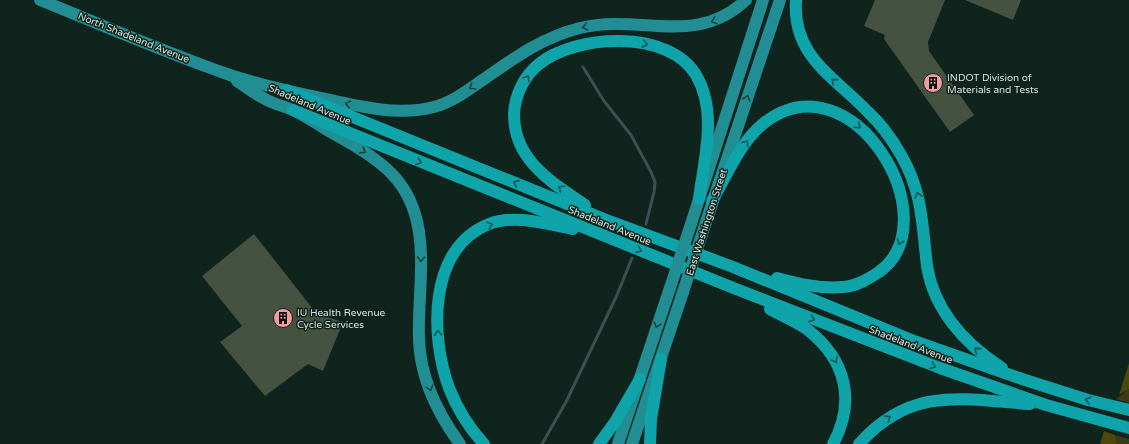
<svg xmlns="http://www.w3.org/2000/svg" width="1129" height="444" viewBox="0 0 1129 444" font-family="'Varela Round',sans-serif">
  <rect width="100%" height="100%" fill="#0e241c"/>
  <!-- green -->
  <g fill="#3b3a1b">
    <polygon points="1129,389 1129,403 1116,399"/>
    <polygon points="1115,435 1129,439 1129,444 1117,444"/>
  </g>
  <!-- forest -->
  <g fill="#4b480e">
    <polygon points="1129,363 1129,389 1119,395"/>
    <polygon points="1104,431 1115,435 1117,444 1100,444"/>
  </g>
  <g fill="none" stroke-linecap="round" stroke-linejoin="round">
    <!-- stream -->
    <g stroke="#404d51" stroke-width="3">
      <polyline points="583,67 604,101 631,135 651,172 655,182 654,192 646,224"/>
      <polyline points="542,444 566,402 617,295 632,258"/>
    </g>
  </g>
  <!-- building -->
  <g fill="#455141">
    <polygon points="875,0 945,0 928,42 929,51 974,115 950,132 884,39 885,35 864,26"/>
    <polygon points="965,0 1021,0 1013,20"/>
    <polygon points="254,234 317,314 343,322 323,371 308,364 265,396 220,342 242,326 202,276"/>
  </g>
  <g fill="none" stroke-linecap="round" stroke-linejoin="round">
    <!-- primary -->
    <g stroke="#218e93" stroke-width="12">
      <path d="M40,0C102,25 164,52 227,74C259,85 293,92 326,99C361,107 399,116 434,107C453,102 468,90 484,79C514,58 543,37 580,28C641,13 695,48 746,0"/>
      <path d="M237,81C246,87 255,94 265,99C273,104 284,106 293,110C305,116 316,123 327,130C350,143 373,155 392,174C435,219 417,283 419,339C420,377 438,414 460,444"/>
      <polyline points="691,224 763,0"/>
      <polyline points="704,228 780,0"/>
      <polyline points="618,444 670,288"/>
      <polyline points="632,444 683,292"/>
    </g>
    <!-- motorway -->
    <g stroke="#0fa3aa" stroke-width="12">
      <path d="M796,0C792,57 835,77 868,112C881,124 892,139 901,155C923,193 922,225 927,266C934,310 965,344 1002,368"/>
      <polyline points="286,90 604,219 733,267 914,341 1022,379 1088,400 1129,410"/>
      <polyline points="293,110 736,289 940,368 1046,405 1129,428"/>
      <path d="M712,201C727,175 740,142 764,123C852,54 951,221 879,272C868,279 857,286 843,287C820,289 799,284 777,278"/>
      <path d="M585,205C566,192 543,178 529,159C519,146 514,130 514,114C515,95 524,76 539,64C576,34 669,29 696,75C718,112 704,159 699,199"/>
      <path d="M770,309C782,316 796,321 808,330C846,360 856,401 833,444"/>
      <path d="M484,444C469,428 457,408 449,388C430,336 428,248 489,224C515,214 546,224 573,229"/>
      <polyline points="599,444 615,422 640,379"/>
      <polyline points="650,444 651,419 661,359"/>
      <path d="M859,444C911,386 961,399 1030,404"/>
    </g>
    <!-- primary-bridge -->
    <g stroke="#218e93" stroke-width="12">
      <polyline points="670,288 691,224"/>
      <polyline points="683,292 704,228"/>
    </g>
  </g>
  <!-- one-way arrows -->
  <defs><path id="oneway-chevron" d="M-2-3.5L2.5 0L-2 3.5" fill="none" stroke-width="1.6" stroke-linecap="round" stroke-linejoin="round"/></defs>
  <g stroke="#144440">
    <use href="#oneway-chevron" transform="translate(714 21) rotate(161)"/>
    <use href="#oneway-chevron" transform="translate(585 27) rotate(168)"/>
    <use href="#oneway-chevron" transform="translate(472 87) rotate(145)"/>
    <use href="#oneway-chevron" transform="translate(747 98) rotate(-71)"/>
    <use href="#oneway-chevron" transform="translate(348 104) rotate(-168)"/>
    <use href="#oneway-chevron" transform="translate(363 151) rotate(33)"/>
    <use href="#oneway-chevron" transform="translate(421 259) rotate(91)"/>
    <use href="#oneway-chevron" transform="translate(657 325) rotate(108)"/>
    <use href="#oneway-chevron" transform="translate(430 388) rotate(72)"/>
  </g>
  <g stroke="#0e5755">
    <use href="#oneway-chevron" transform="translate(645 44) rotate(11)"/>
    <use href="#oneway-chevron" transform="translate(527 78) rotate(-57)"/>
    <use href="#oneway-chevron" transform="translate(834 81) rotate(-139)"/>
    <use href="#oneway-chevron" transform="translate(858 126) rotate(43)"/>
    <use href="#oneway-chevron" transform="translate(746 143) rotate(-53)"/>
    <use href="#oneway-chevron" transform="translate(419 162) rotate(22)"/>
    <use href="#oneway-chevron" transform="translate(516 183) rotate(-158)"/>
    <use href="#oneway-chevron" transform="translate(561 188) rotate(-142)"/>
    <use href="#oneway-chevron" transform="translate(918 195) rotate(-105)"/>
    <use href="#oneway-chevron" transform="translate(490 225) rotate(-19)"/>
    <use href="#oneway-chevron" transform="translate(900 242) rotate(109)"/>
    <use href="#oneway-chevron" transform="translate(639 250) rotate(22)"/>
    <use href="#oneway-chevron" transform="translate(812 319) rotate(21)"/>
    <use href="#oneway-chevron" transform="translate(438 333) rotate(-94)"/>
    <use href="#oneway-chevron" transform="translate(977 350) rotate(-140)"/>
    <use href="#oneway-chevron" transform="translate(835 360) rotate(60)"/>
    <use href="#oneway-chevron" transform="translate(933 366) rotate(21)"/>
    <use href="#oneway-chevron" transform="translate(1088 400) rotate(-164)"/>
    <use href="#oneway-chevron" transform="translate(888 418) rotate(-33)"/>
  </g>
  <!-- icons -->
  <defs>
    <symbol id="building-disc" viewBox="-11 -11 22 22"><circle r="9.5" fill="#f49aa2" stroke="#0e241c"/><path d="M-4-6H4V6H1V3H-1V6H-4ZM-2.5-4.3h1.7v1.8h-1.7ZM.8-4.3h1.7v1.8H.8ZM-2.5-1h1.7V.8h-1.7ZM.8-1h1.7V.8H.8Z" fill="#111"/></symbol>
  </defs>
  <g fill-rule="evenodd">
    <use href="#building-disc" x="922" y="72" width="22" height="22"/>
    <use href="#building-disc" x="272" y="307" width="22" height="22"/>
  </g>
  <g text-anchor="middle" stroke-width="3" stroke-linejoin="round" paint-order="stroke">
    <!-- street labels -->
    <g font-size="10" fill="#d4e1dc" stroke="#0e241c">
      <text transform="translate(134 37) rotate(22)" y="4">North Shadeland Avenue</text>
      <text transform="translate(310 104) rotate(23)" y="4">Shadeland Avenue</text>
      <text transform="translate(706 222) rotate(-72)" y="4">East Washington Street</text>
      <text transform="translate(610 225) rotate(22)" y="4">Shadeland Avenue</text>
      <text transform="translate(911 344) rotate(21)" y="4">Shadeland Avenue</text>
    </g>
    <!-- poi labels -->
    <g font-size="10" fill="#d4e1dc" stroke="#0e241c" text-anchor="start">
      <text x="947" y="81">INDOT Division of<tspan x="947" dy="12">Materials and Tests</tspan></text>
      <text x="297" y="316">IU Health Revenue<tspan x="297" dy="12">Cycle Services</tspan></text>
    </g>
  </g>
</svg>
